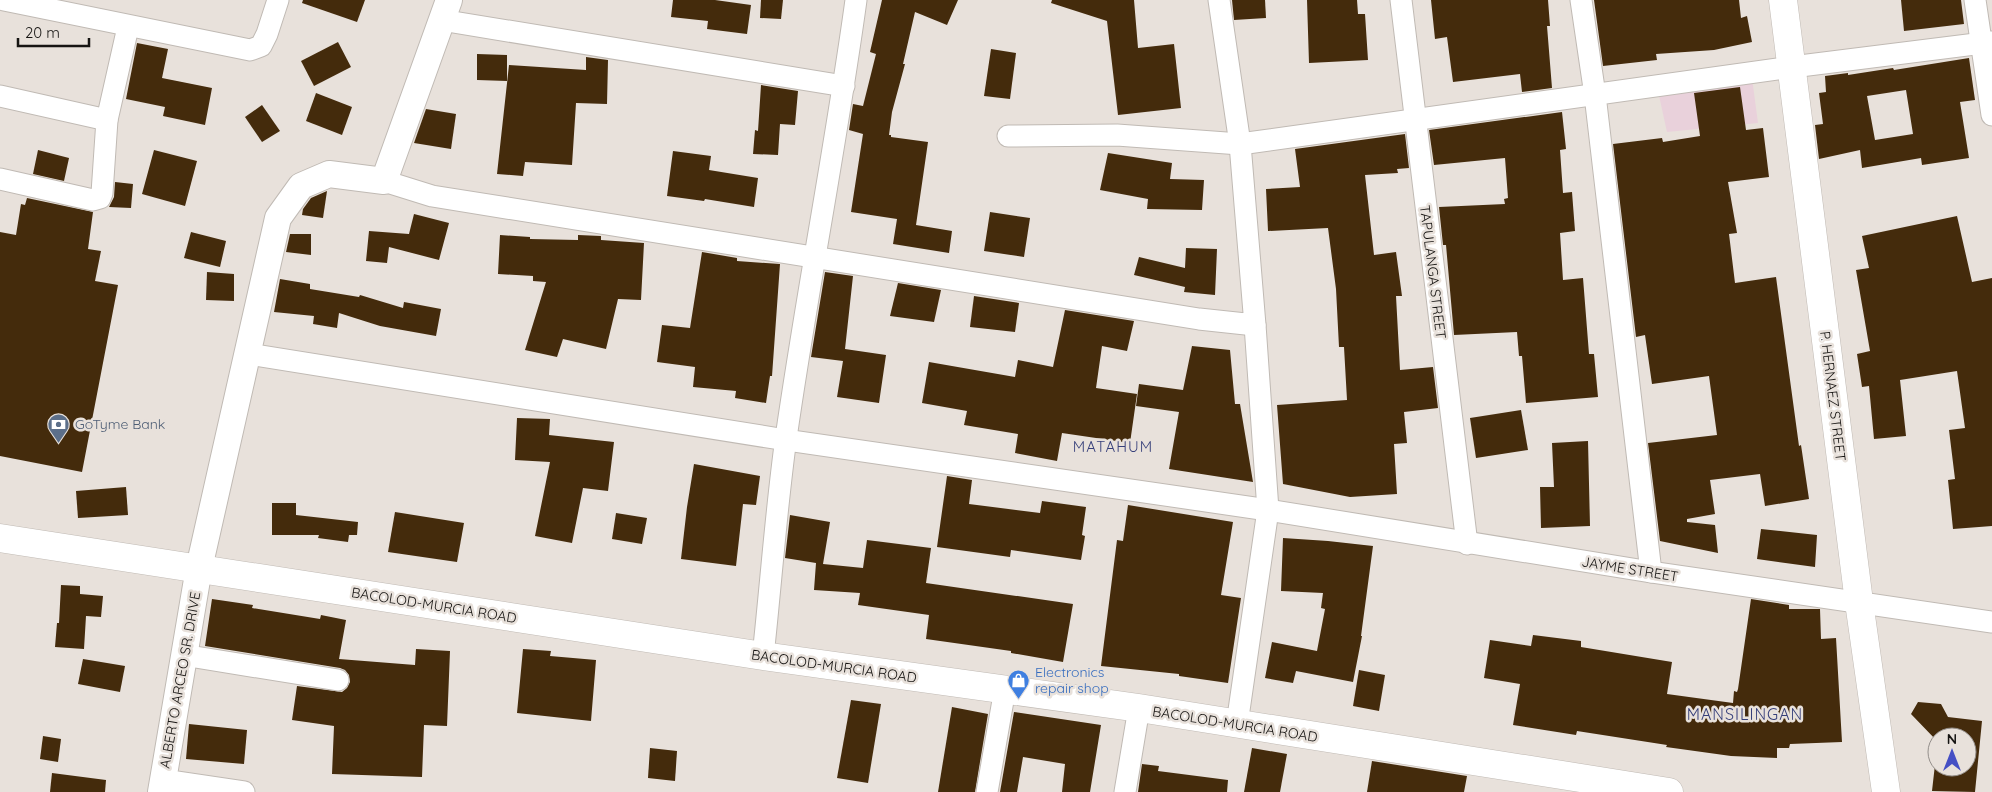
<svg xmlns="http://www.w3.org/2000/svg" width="1992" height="792" viewBox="0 0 1992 792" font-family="Quicksand,sans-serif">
  <rect width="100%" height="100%" fill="#e8e1db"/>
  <!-- commercial -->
  <polygon fill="#e9d1db" points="1752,78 1758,123 1667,132 1658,91"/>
  <!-- building -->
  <g fill="#442b0c" fill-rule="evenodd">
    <polygon points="303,0 365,0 357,22 302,3"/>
    <polygon points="673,0 715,0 751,5 747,34 707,29 708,21 671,17"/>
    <polygon points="761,0 783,0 781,19 760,18"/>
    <polygon points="882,0 958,0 947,25 915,12 903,64 905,64 892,112 889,135 891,135 891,137 928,142 916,225 952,231 949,253 893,244 897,219 851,212 863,134 849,130 853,104 863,106 876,54 870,52"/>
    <polygon points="1052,0 1134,0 1138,48 1174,44 1181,108 1118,115 1107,21 1051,3"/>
    <polygon points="1232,0 1265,0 1266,18 1234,20"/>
    <polygon points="1307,0 1357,0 1358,14 1365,14 1368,60 1309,63"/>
    <polygon points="1431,0 1548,0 1550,26 1547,26 1552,88 1522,92 1520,74 1453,82 1447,37 1435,39"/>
    <polygon points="1594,0 1739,0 1741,18 1747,16 1752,42 1714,50 1656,54 1657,60 1603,66"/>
    <polygon points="1901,0 1961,0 1964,24 1904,31"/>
    <polygon points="338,42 351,67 314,86 301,61"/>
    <polygon points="137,43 168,49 162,78 212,88 205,125 163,116 165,107 126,99"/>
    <polygon points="991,49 1016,53 1010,99 984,96"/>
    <polygon points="477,54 507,55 507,81 477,80"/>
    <polygon points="586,57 608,60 607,104 576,103 572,165 525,162 523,176 497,174 509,65 586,70"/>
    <path d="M1969,58L1975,100L1960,102L1969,158L1922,165L1921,158L1862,168L1860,150L1819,159L1815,125L1823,124L1819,93L1826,92L1825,76L1848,73V75L1893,68L1894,70ZM1906,90L1913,134L1875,140L1867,96Z"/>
    <polygon points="761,85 798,91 795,125 780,124 778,155 753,154 755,130 758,131"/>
    <polygon points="1740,87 1746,130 1763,128 1769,177 1728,182 1737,233 1729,234 1735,283 1776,277 1799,446 1801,445 1809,499 1765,506 1760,474 1710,480 1715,514 1687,519 1687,522 1715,525 1718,553 1660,541 1648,443 1717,435 1709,376 1652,384 1645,335 1636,337 1613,144 1662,138 1663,142 1700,136 1694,93"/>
    <polygon points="316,93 352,107 342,135 306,121"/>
    <polygon points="262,105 280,131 262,142 245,117"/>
    <polygon points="426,109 456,114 451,149 414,143"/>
    <polygon points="1562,112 1566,149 1560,150 1563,193 1572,192 1575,231 1560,233 1563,280 1583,278 1589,354 1594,354 1598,397 1526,403 1522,356 1519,356 1517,332 1454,335 1446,245 1443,245 1439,207 1505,204 1504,199 1508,198 1505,158 1434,165 1429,130"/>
    <polygon points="1405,134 1409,168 1397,169 1398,173 1365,175 1374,255 1396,252 1402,296 1396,296 1400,370 1433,367 1438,408 1404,412 1407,443 1394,444 1397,494 1350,497 1283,484 1277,405 1347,400 1344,347 1339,347 1336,289 1328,228 1268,231 1266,189 1300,187 1295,149"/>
    <polygon points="38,150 69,158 64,181 33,174"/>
    <polygon points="154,150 197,161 185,206 142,194"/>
    <polygon points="673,151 711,156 709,170 758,178 754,207 705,199 704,201 667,196"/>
    <polygon points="1108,153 1172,163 1170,179 1204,180 1202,210 1147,209 1148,199 1100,190"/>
    <polygon points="115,182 133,184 131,208 109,207 114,197"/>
    <polygon points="327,191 323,218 302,215 303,209 311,198"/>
    <polygon points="27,198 93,212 88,249 101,251 95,281 118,285 82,472 0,456 0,232 16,235 21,204 25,205"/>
    <polygon points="990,212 1030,218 1024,257 984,251"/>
    <polygon points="414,214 449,223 439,260 389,247 387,263 366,261 369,231 409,234"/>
    <polygon points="1957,216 1972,282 1992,278 1992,526 1953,529 1948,480 1955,479 1949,430 1965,428 1957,371 1900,380 1906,436 1874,439 1869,386 1862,387 1857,354 1870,351 1856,270 1869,268 1862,236"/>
    <polygon points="191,232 226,241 220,267 184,258"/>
    <polygon points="290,234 311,234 311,255 286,252"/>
    <polygon points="500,235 530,237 530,239 578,240 578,235 601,236 601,240 644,243 641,300 618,299 606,349 563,339 557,357 525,350 546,282 533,281 533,276 498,274"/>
    <polygon points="1186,248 1217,249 1215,295 1184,292 1185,287 1134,275 1139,257 1185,268"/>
    <polygon points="702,252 737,258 737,261 780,264 772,376 770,376 766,403 735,398 736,391 693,387 695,367 657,362 662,325 690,328"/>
    <polygon points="207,272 234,274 234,301 206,300"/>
    <polygon points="825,272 853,276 845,349 886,355 879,403 837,397 843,361 811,357"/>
    <polygon points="280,279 310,284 310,289 359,297 360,295 403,308 404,302 441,309 436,336 380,326 339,313 337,328 313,324 314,316 274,312"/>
    <polygon points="898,283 941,290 934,322 890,316"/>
    <polygon points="974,296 1019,303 1015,332 970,327"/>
    <polygon points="1065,310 1134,321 1127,351 1102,346 1096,388 1137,394 1130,443 1062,433 1057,461 1015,453 1018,434 964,425 967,411 922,403 929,362 1015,377 1018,360 1053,367"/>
    <polygon points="1192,346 1230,350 1235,404 1240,404 1253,482 1169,469 1179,412 1136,406 1139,384 1183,390"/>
    <polygon points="1521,410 1528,450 1476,458 1470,418"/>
    <polygon points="517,418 550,419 549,435 614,442 608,491 583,488 572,543 535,536 550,462 515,460"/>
    <polygon points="1588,441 1590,526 1541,528 1540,487 1554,487 1552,443"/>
    <polygon points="694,464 760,476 756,505 743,504 736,566 681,559 687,507"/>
    <polygon points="947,476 972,480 969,504 1040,513 1042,501 1086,507 1082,535 1085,536 1081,560 1011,550 1010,557 937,547"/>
    <polygon points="126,487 128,515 78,518 76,491"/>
    <polygon points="272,503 296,503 296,515 358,522 357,535 349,535 348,542 318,538 319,535 272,535"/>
    <polygon points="1128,505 1233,522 1221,595 1241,598 1228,683 1179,676 1179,674 1101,666 1117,540 1123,541"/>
    <polygon points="395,512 464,523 457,562 388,552"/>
    <polygon points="616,513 647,518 642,544 612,539"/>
    <polygon points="790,515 830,522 823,564 863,568 867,540 931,548 926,583 1073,604 1063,662 1011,653 1011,651 926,639 929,615 858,605 860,593 814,590 816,563 785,558"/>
    <polygon points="1761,529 1817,535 1815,567 1757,559"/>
    <polygon points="1283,538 1328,541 1373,546 1361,636 1362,636 1353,682 1296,671 1293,683 1265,678 1272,642 1317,651 1325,609 1321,608 1323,593 1281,591"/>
    <polygon points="61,585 80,586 80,594 103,596 101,617 86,616 84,649 55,647 57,623 59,623"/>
    <polygon points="212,599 253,605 252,608 320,619 321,615 346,620 339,659 415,665 416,649 450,651 447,726 424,725 422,777 332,774 334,726 292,720 297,686 342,692 347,688 350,682 349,675 345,670 340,668 205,646"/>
    <polygon points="1751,599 1789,605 1789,609 1820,609 1821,639 1836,638 1842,742 1790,744 1789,748 1777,748 1777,758 1731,756 1666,747 1667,745 1577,731 1576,735 1513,725 1520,684 1484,678 1490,640 1531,646 1533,635 1581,641 1581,647 1672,662 1667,694 1733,703 1734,691 1737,692 1738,689"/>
    <polygon points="523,649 551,651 550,656 596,660 591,721 517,713"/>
    <polygon points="83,659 125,666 120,692 78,684"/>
    <polygon points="1359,670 1385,675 1379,711 1353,706"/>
    <polygon points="851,700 881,704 868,783 837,778"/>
    <polygon points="1918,702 1941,704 1948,717 1982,721 1975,792 1932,791 1937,747 1937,767 1967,767 1967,737 1937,737 1937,741 1911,714"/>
    <polygon points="952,707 988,714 975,792 938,792"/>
    <polygon points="1014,712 1101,725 1090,792 1062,792 1065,764 1023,757 1017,792 1000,792"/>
    <polygon points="189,724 247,730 244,764 186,759"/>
    <polygon points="43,736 61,739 58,762 40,759"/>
    <polygon points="650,748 677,751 675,781 648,778"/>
    <polygon points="1252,748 1287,754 1280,792 1244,792"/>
    <polygon points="1372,761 1467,776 1464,792 1367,792"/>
    <polygon points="1142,764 1159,766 1158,771 1228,780 1227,792 1138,792"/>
    <polygon points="52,773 106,780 105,792 50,792"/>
  </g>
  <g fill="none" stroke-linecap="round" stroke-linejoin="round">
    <defs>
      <g id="minor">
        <polyline points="4,0 250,50 261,46 267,34 278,0"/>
        <polyline points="1401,0 1467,544"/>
        <polyline points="1581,0 1595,95 1651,572"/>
        <polyline points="1975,0 1992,115"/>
        <polyline points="441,20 844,86"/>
        <polyline points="0,96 107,120"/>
        <polyline points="1008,136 1117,135 1240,144 1792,67 1992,42"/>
        <polyline points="0,179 93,200 100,198 102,193 107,120 128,27"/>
        <polyline points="384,181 432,196 1199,319 1255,325 1240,144 1219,0"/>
        <polyline points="248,354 786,440 1268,510 1651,572 1992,622"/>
        <polyline points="183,655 338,680"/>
        <path d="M763,656C771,583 776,510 786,438C807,291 836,146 856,0"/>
        <polyline points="1237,724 1268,510 1255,325"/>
        <polyline points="163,780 244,792"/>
        <polyline points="987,792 1005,689"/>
        <polyline points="1125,792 1139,708"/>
      </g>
      <polyline id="tertiary" points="161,792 199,568 278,218 301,186 329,174 384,181 449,0"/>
      <polyline id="secondary" points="1783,0 1859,602 1886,792"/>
      <polyline id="primary" points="0,538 763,656 1139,708 1669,792"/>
    </defs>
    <!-- minor casing -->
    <use href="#minor" stroke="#c0bab4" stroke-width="23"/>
    <!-- tertiary casing -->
    <use href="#tertiary" stroke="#c0bab4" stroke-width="28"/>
    <!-- secondary casing -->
    <use href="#secondary" stroke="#c0bab4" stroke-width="29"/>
    <!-- primary casing -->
    <use href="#primary" stroke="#c0bab4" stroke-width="29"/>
    <!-- minor -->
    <use href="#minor" stroke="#fff" stroke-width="21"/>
    <!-- tertiary -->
    <use href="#tertiary" stroke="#fff" stroke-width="26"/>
    <!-- secondary -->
    <use href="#secondary" stroke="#fff" stroke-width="28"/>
    <!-- primary -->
    <use href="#primary" stroke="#fff" stroke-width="28"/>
  </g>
  <!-- icons -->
  <defs>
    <symbol id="bank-pin" viewBox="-11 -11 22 30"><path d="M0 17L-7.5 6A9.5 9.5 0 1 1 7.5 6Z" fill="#5c6f8a" stroke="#e8e1db"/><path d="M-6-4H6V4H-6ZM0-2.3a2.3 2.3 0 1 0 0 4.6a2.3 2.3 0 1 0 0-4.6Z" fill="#fff"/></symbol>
    <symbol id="shop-pin" viewBox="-11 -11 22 30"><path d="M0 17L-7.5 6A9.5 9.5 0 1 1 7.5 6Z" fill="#3f7fe0" stroke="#e8e1db"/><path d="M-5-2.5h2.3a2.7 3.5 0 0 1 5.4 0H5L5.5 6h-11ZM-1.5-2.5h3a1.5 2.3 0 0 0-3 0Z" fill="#fff"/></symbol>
  </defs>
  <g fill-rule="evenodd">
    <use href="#bank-pin" x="46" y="412" width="25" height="34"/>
    <use href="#shop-pin" x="1006" y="668" width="25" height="34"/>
  </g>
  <g text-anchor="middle" stroke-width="5" stroke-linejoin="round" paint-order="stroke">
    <!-- street labels -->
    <g font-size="14" fill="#161412" stroke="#e8e1db">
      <text transform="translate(1433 272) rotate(83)" y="5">TAPULANGA STREET</text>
      <text transform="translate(1833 396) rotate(83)" y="5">P. HERNAEZ STREET</text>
      <text transform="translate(1630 569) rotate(9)" y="5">JAYME STREET</text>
      <text transform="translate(434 605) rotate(9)" y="5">BACOLOD-MURCIA ROAD</text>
      <text transform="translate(834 666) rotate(8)" y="5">BACOLOD-MURCIA ROAD</text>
      <text transform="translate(180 680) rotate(-80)" y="5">ALBERTO ARCEO SR. DRIVE</text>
      <text transform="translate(1235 724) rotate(9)" y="5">BACOLOD-MURCIA ROAD</text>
    </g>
    <!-- service labels -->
    <g font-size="14" fill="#4e5e75" stroke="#e8e1db" text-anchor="start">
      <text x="75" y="429">GoTyme Bank</text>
    </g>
    <!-- shop labels -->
    <g font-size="14" fill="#366cbe" stroke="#e8e1db" text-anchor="start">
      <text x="1035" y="677">Electronics<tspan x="1035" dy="16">repair shop</tspan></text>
    </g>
    <!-- neighbourhood labels -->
    <g font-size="15" letter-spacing="1" fill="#363f7a" stroke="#e8e1db">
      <text x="1113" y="452">MATAHUM</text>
    </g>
    <!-- quarter labels -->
    <g font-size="16" letter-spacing="1" fill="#363f7a" stroke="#e8e1db">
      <text x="1745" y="720">MANSILINGAN</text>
    </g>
  </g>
  <!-- north arrow -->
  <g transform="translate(1952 752)"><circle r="24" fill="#e8e1db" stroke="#948f8b"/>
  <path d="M0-4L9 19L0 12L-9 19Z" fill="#454fc4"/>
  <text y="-8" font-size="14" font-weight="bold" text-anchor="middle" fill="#161412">N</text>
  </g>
  <!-- scale -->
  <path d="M18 38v8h71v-8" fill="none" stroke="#161412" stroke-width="2.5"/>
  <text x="25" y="38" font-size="15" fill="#161412" stroke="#e8e1db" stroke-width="4" paint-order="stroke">20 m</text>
</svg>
